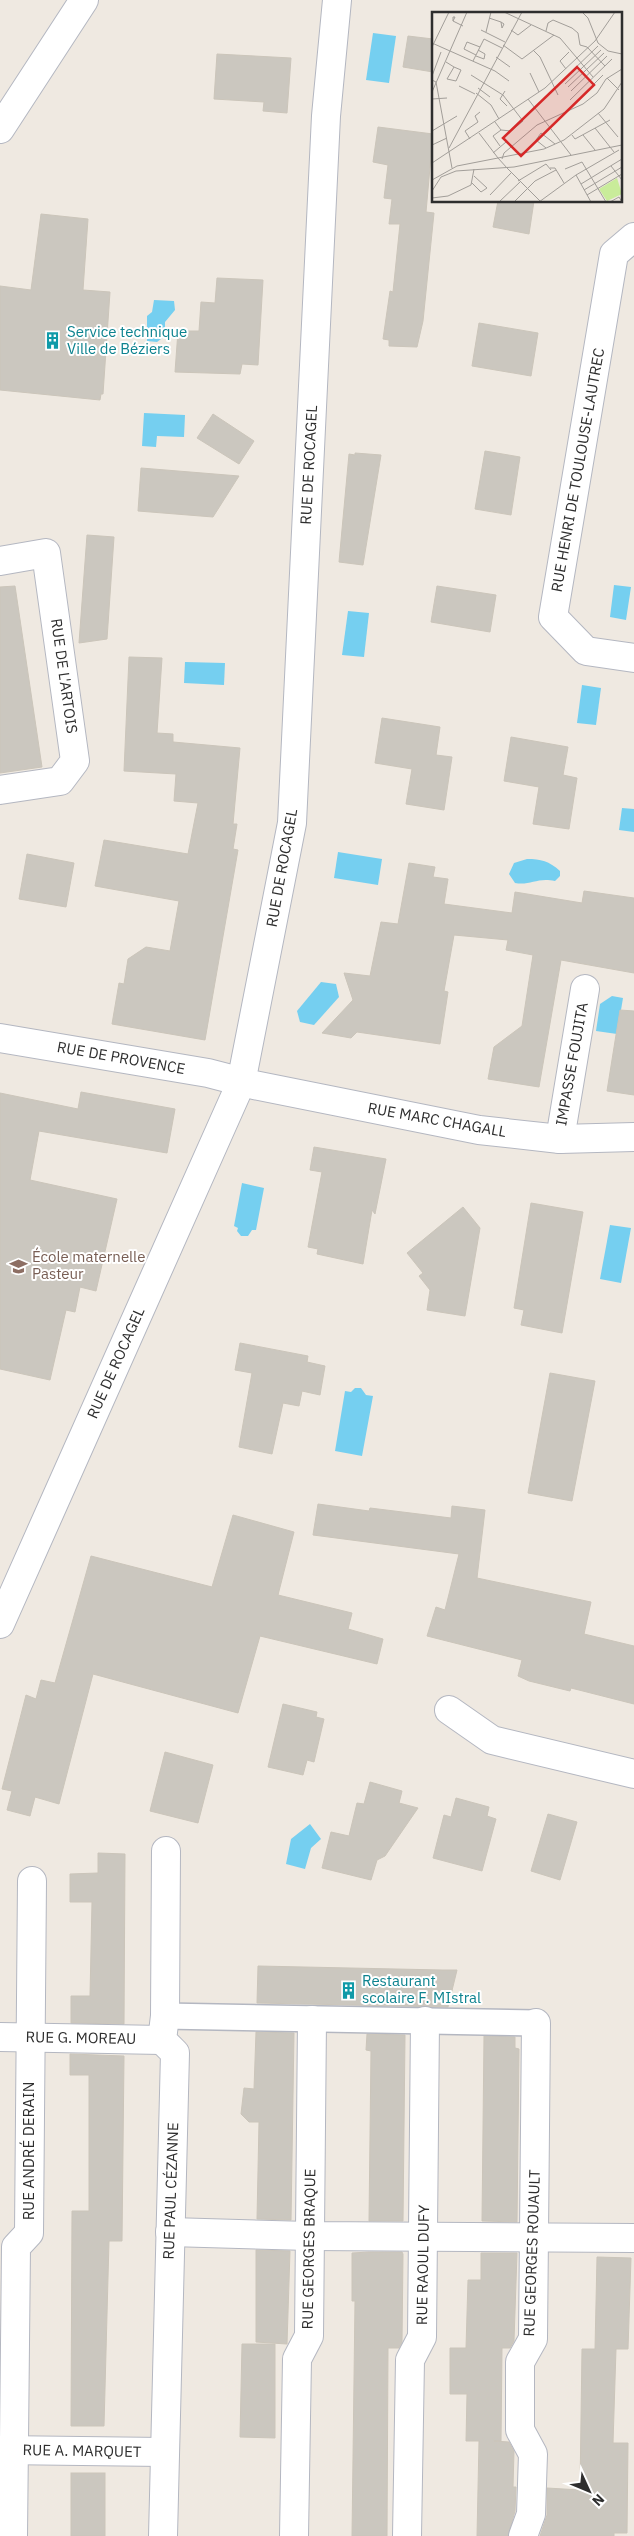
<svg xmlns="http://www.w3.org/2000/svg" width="634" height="2536" viewBox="0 0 634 2536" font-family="'IBM Plex Sans',sans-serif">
  <rect width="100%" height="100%" fill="#efe9e1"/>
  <!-- water -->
  <g fill="#75cff0">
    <polygon points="373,33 396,36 389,83 366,80"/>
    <polygon points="154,300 174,301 175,310 165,322 165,336 157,342 147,341 147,316 152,312"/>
    <polygon points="144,413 185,415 184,437 157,436 156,447 142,446"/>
    <polygon points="614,585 631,587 626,620 610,617"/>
    <polygon points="348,611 369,613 364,657 342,655"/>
    <polygon points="185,662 225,663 224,685 184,683"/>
    <polygon points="582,685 601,688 596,725 577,723"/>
    <polygon points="622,808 634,809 634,832 619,830"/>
    <polygon points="338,852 382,859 378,885 334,878"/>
    <path d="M527,859C541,859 549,861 560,871V876L555,881C537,877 530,886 515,883L509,874L514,863Z"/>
    <polygon points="321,982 336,984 339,997 314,1025 300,1022 297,1011"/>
    <polygon points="612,996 623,998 617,1034 596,1031 600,1004"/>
    <polygon points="242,1183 264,1188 256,1230 252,1230 248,1236 241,1236 237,1231 238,1228 234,1226"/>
    <polygon points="610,1225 631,1228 621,1283 600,1279"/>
    <polygon points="355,1388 361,1388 366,1395 373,1396 362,1456 335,1451 345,1391 351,1392"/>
    <polygon points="310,1824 321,1839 311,1848 305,1869 286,1864 291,1839"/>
  </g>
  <!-- building -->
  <g fill="#cbc7bf" stroke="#cbc5ba">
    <polygon points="408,36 433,39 433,72 403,67"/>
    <polygon points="217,54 291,58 287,113 263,111 264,102 214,99"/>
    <polygon points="378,127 433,134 426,212 434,213 423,321 417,347 389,346 389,340 383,339 390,291 393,292 400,224 389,224 392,199 384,198 388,165 373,162"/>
    <polygon points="498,201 534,201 529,234 493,227"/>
    <polygon points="41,214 88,219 83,290 110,292 103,394 101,394 100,400 0,390 0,286 31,290"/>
    <polygon points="217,278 263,280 258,365 242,364 240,374 175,372 178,331 199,331 201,302 215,303"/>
    <polygon points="479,323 538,333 531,376 472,366"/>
    <polygon points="213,414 254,441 239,464 197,438"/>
    <polygon points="485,451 520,457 511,515 475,509"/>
    <polygon points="355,453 381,455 363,565 339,562 349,454 355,455"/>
    <polygon points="141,468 239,476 213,517 138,511"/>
    <polygon points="87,535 114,537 107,639 79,643"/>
    <polygon points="15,586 42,767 0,773 0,587"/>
    <polygon points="437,586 496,595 490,632 431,622"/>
    <polygon points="129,657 162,658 157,733 173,734 173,742 240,748 233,824 237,824 233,849 238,850 205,1040 112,1024 119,983 124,984 128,959 146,947 170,951 179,901 95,886 104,840 188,854 198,803 174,801 176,774 124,771"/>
    <polygon points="382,718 440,727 436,755 452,757 444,810 406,804 412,769 375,763"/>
    <polygon points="511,737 568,747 563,775 577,778 569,829 533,824 539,787 504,781"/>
    <polygon points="27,854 74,863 66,907 19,899"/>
    <polygon points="409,863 435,867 433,877 448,879 444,904 512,913 515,892 582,903 584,891 634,898 634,973 561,960 539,1087 488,1079 494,1047 522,1026 533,955 506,950 508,940 454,935 444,991 448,992 440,1044 357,1032 351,1038 322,1033 353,1000 344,973 370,976 381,922 398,924"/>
    <polygon points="620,1010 634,1011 634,1095 607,1091"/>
    <polygon points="81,1092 175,1109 167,1153 39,1131 30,1180 117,1199 96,1291 80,1287 75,1312 66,1310 50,1380 0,1369 0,1093 78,1109"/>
    <polygon points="314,1147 386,1159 375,1214 372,1210 363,1264 317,1254 318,1249 308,1247 322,1172 310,1170"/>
    <polygon points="531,1203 583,1212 562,1333 521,1325 524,1310 514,1308"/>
    <polygon points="463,1207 480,1228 465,1316 427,1310 430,1290 419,1276 423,1273 407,1253"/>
    <polygon points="240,1343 308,1356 307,1362 325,1366 320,1395 302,1391 299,1406 283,1403 272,1454 239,1447 252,1373 235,1370"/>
    <polygon points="550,1373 595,1381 572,1501 528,1493"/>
    <polygon points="318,1504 369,1511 370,1508 451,1518 452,1506 485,1510 477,1578 591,1602 584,1634 634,1646 634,1704 571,1688 570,1691 529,1681 518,1676 522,1660 427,1636 436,1607 445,1610 459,1554 313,1535"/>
    <polygon points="233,1515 294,1532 278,1595 352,1613 348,1629 383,1639 377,1664 260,1636 238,1713 93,1674 59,1804 35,1797 30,1816 7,1810 12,1791 2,1789 26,1695 36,1699 41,1680 55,1683 91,1556 212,1587"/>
    <polygon points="283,1704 317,1712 316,1717 324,1719 314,1762 307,1760 303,1775 268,1767"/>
    <polygon points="165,1752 213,1765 198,1823 150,1811"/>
    <polygon points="370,1782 402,1791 399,1803 418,1808 385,1856 377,1860 371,1880 322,1868 331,1832 349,1836 357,1803 364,1804"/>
    <polygon points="456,1798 489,1807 487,1816 496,1819 482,1871 433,1858 444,1815 451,1817"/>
    <polygon points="548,1814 577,1822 560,1880 531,1871"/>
    <polygon points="98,1853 125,1854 124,2024 71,2023 71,1996 90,1996 92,1902 70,1902 70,1874 98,1873"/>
    <polygon points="258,1966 442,1970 457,1970 448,2007 257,2003"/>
    <polygon points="256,2032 294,2033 291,2220 257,2219 259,2122 249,2122 241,2114 244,2088 254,2089"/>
    <polygon points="367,2034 405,2035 403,2221 369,2221 371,2051 366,2050"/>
    <polygon points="484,2036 515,2037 515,2048 519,2049 517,2222 482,2221"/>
    <polygon points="70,2054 124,2056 122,2241 109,2241 104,2426 71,2426 72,2211 89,2211 89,2075 70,2075"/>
    <polygon points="256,2250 290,2251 287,2344 256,2342"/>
    <polygon points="369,2252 402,2252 403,2254 402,2342 399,2348 388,2348 387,2536 352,2536 355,2301 352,2301 352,2253"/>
    <polygon points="481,2253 517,2253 514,2341 510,2348 502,2348 501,2441 494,2441 509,2442 514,2451 513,2487 516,2487 515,2511 508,2536 477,2536 479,2441 466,2441 467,2394 450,2394 450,2348 466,2348 468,2280 481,2280"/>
    <polygon points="597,2257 631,2258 628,2349 616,2349 613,2443 628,2443 627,2533 614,2533 614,2536 540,2536 547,2515 547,2488 580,2490 582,2349 595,2349"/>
    <polygon points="242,2344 275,2344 275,2438 240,2437"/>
    <rect x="71" y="2473" width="34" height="63"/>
  </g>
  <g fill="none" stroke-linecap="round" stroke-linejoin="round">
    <defs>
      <polyline id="pedestrian" points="165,2016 536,2023"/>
      <g id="minor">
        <polyline points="634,237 614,254 553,617 586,651 634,658"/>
        <polyline points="0,561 46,553 75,761 60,781 0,790"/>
        <polyline points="0,1038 208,1073 254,1085 479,1130 560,1139 634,1137"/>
        <polyline points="560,1139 585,989"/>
        <polyline points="0,1624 241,1083 292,823 326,116 337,0"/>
        <polyline points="449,1710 492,1740 634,1774"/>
        <polyline points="0,2037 162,2040"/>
        <polyline points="170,2232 309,2236 634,2238"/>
        <polyline points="0,2450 163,2452"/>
        <polyline points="13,2536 16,2247 29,2233 32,1881"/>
        <polyline points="163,2536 175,2053 162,2040 165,2016 166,1851"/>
        <polyline points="294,2536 297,2359 309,2336 312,2020"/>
        <polyline points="407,2536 410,2360 422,2337 425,2021"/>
        <polyline points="523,2536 531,2514 533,2454 520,2430 520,2362 533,2339 536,2023"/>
      </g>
      <polyline id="tertiary" points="0,129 84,0"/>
    </defs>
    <!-- pedestrian casing -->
    <use href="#pedestrian" stroke="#b4b7c1" stroke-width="28"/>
    <!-- minor casing -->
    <use href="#minor" stroke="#b4b7c1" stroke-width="30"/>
    <!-- tertiary casing -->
    <use href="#tertiary" stroke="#b4b7c1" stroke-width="30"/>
    <!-- pedestrian -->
    <use href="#pedestrian" stroke="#fff" stroke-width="25"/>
    <!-- minor -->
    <use href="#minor" stroke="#fff" stroke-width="28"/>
    <!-- tertiary -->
    <use href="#tertiary" stroke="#fff" stroke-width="28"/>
  </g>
  <!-- icons -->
  <defs>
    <symbol id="building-bare" viewBox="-9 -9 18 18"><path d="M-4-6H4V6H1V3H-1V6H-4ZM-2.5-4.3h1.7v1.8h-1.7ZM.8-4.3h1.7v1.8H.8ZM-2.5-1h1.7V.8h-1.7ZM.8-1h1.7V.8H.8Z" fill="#0f9aa8" stroke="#fff" stroke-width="2.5" paint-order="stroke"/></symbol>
    <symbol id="school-bare" viewBox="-9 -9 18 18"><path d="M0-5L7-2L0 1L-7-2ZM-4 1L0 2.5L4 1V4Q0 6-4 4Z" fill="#8d6e63" stroke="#fff" stroke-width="2.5" paint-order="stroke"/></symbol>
  </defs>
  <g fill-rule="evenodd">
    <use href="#building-bare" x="40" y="328" width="25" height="25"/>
    <use href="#school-bare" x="6" y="1254" width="25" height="25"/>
    <use href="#building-bare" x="336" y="1978" width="25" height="25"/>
  </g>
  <g text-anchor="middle" stroke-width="4" stroke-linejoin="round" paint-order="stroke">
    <!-- culture labels -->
    <g font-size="15" fill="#0d838f" stroke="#fff" text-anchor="start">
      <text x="67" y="337">Service technique<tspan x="67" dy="17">Ville de Béziers</tspan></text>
      <text x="362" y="1986">Restaurant<tspan x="362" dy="17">scolaire F. MIstral</tspan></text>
    </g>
    <!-- street labels -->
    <g font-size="15" fill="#2e2e2e" stroke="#fff">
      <text transform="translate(309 465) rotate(-87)" y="5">RUE DE ROCAGEL</text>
      <text transform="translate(578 470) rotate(-80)" y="5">RUE HENRI DE TOULOUSE-LAUTREC</text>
      <text transform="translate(64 676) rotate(82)" y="5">RUE DE L'ARTOIS</text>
      <text transform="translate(282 868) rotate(-80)" y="5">RUE DE ROCAGEL</text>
      <text transform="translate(121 1058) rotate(10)" y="5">RUE DE PROVENCE</text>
      <text transform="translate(572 1064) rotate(-80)" y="5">IMPASSE FOUJITA</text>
      <text transform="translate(437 1120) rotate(10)" y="5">RUE MARC CHAGALL</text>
      <text transform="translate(116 1363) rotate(-66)" y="5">RUE DE ROCAGEL</text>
      <text transform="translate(81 2038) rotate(1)" y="5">RUE G. MOREAU</text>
      <text transform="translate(29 2151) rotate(-90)" y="5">RUE ANDRÉ DERAIN</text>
      <text transform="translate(171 2191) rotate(-88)" y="5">RUE PAUL CÉZANNE</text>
      <text transform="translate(309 2249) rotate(-89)" y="5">RUE GEORGES BRAQUE</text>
      <text transform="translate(532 2253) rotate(-88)" y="5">RUE GEORGES ROUAULT</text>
      <text transform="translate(423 2265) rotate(-89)" y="5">RUE RAOUL DUFY</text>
      <text transform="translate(82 2451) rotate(1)" y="5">RUE A. MARQUET</text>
    </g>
    <!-- education labels -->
    <g font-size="15" fill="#785e54" stroke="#fff" text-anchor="start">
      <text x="32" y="1262">École maternelle<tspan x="32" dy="17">Pasteur</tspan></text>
    </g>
  </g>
  <!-- overview -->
  <g transform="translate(432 12)">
    <rect width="190" height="190" fill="#efe9e1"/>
    <path d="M185,166L190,182L175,189L167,177Z" fill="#c9ec9a"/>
    <path fill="none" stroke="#a29e99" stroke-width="1" d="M72,0L128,26L161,65M150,0L156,6L166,31L176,39L190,42M57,6L69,10L70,16L72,12L69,10M21,9V5H23L21,9L31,14M49,18L73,30M79,18L86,23L99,13M114,19L116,11L121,8L140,16L146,21L148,33L155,35L173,54M54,20L59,0M0,31L63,59L77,69M71,33L90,47L122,23M0,35L17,0M101,38L108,45L126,83M44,43L32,37L35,30L48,35M44,44L52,47L53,42L46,38M64,45L78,55M41,49L52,27L70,36M14,50L22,55L15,67L24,69L29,58L22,55M134,57L128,49L137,40M98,61L107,80M39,63L71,83L91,109L79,119L69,118L63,110M136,63L166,34M0,64L9,40M175,66L187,78M0,68L4,70L20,156M133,72L169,38M27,74L43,82M136,75L172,41M46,76L58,85M73,79L68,87L75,94M139,79L175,44M0,80L35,0M44,81L59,93L67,107M0,87L15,86M96,87L139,143M138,88L180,47M143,91L171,63M166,101L186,125M163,116L182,140M0,119L25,104M47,121L66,146L112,137L132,128L172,97L190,70M140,123L143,127L178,108M151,123L163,138M38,127L33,119L46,110L43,104L48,100M0,133L15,126M68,134L61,124L69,118M17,136L90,0M114,136L104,128L109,121L123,132M61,141L74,130M70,147L72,141L105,113L151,92L165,81L174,67L190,57M0,151L113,76L163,29L183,0M179,154L190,168M75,156L108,189M118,156H123L132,171M133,157L150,150L174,190M144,163L159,190M0,168L25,154L66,146L75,156M86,169L114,152L119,158M40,171L49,180L55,176L42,164M149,172L190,147M152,178L190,155M0,179L9,165L24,159L82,155L190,133M58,183L79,161M155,183L190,162M0,186L16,184L39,173L42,157M67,190L88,170M82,190L103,169L124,158M107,190L144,163L187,138M178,190L187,185L190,190"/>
    <path fill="#d62828" fill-opacity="0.15" stroke="#d62828" stroke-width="2.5" d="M145,55L162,73L89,144L71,126Z"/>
    <rect width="190" height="190" fill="none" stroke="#2e2e2e" stroke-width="2.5"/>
  </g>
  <!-- north arrow -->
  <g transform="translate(589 2491) rotate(134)" stroke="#ffffff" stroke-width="4" paint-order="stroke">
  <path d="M0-4L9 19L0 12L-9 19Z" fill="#2e2e2e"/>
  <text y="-8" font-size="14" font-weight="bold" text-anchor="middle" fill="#2e2e2e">N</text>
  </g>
</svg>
